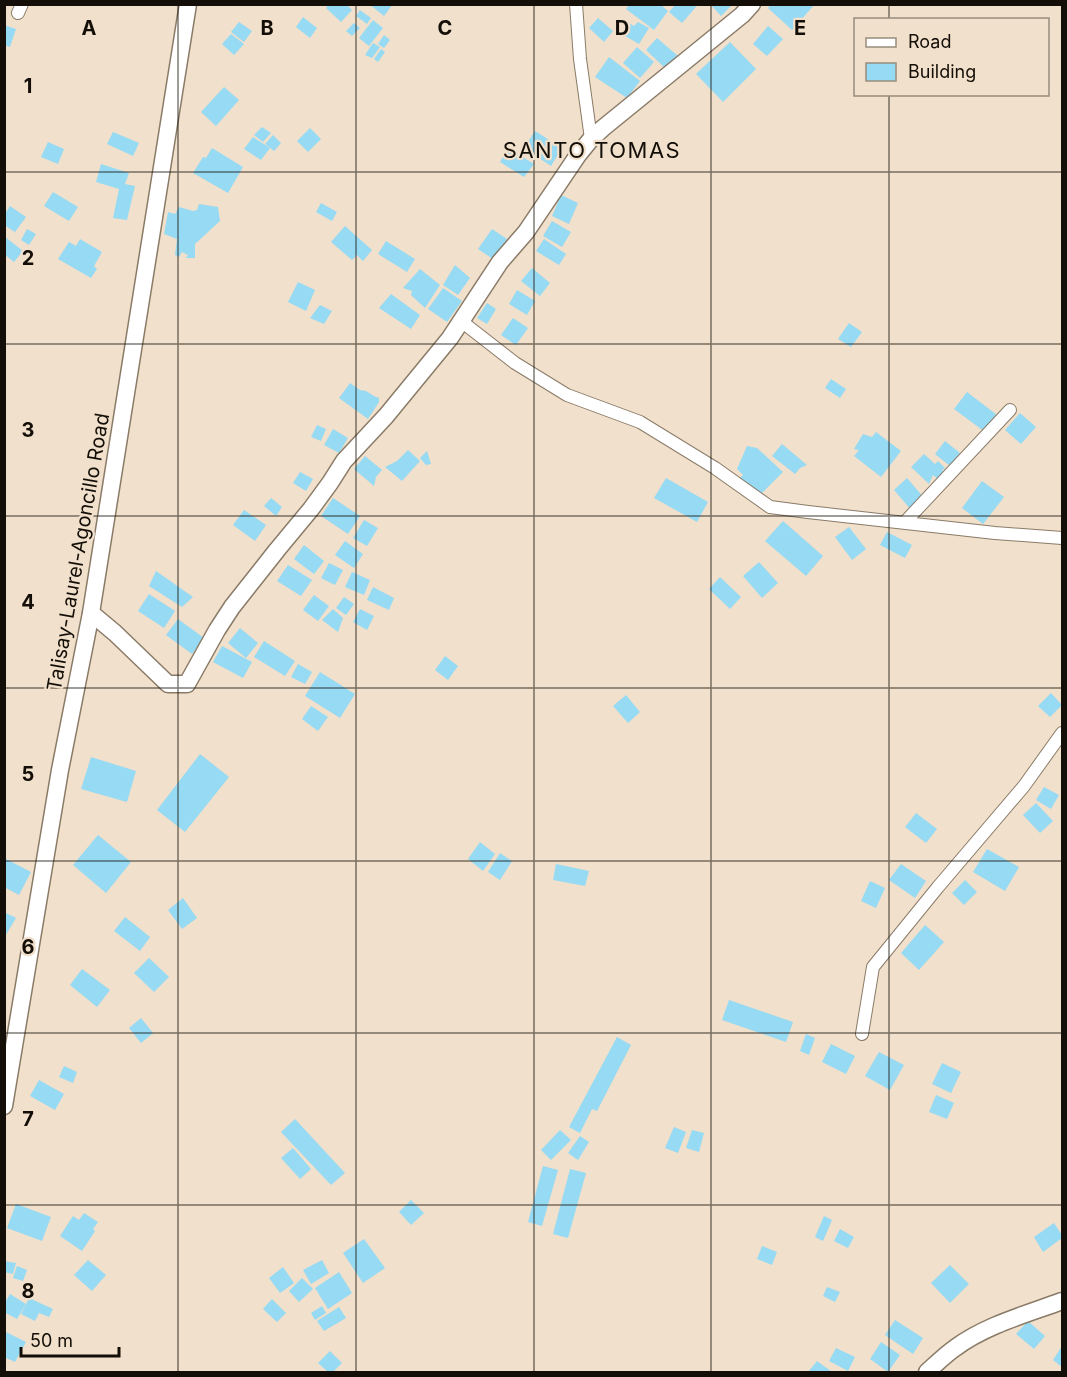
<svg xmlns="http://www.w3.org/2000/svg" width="1067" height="1377" viewBox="0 0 1067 1377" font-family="Inter,sans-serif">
  <rect width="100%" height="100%" fill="#f1e0cb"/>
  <!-- building -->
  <g fill="#96daf3">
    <polygon points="329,4 346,4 352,10 341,22 326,8"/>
    <polygon points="369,4 393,4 384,16"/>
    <polygon points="630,4 660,4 668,11 654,30 626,9"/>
    <polygon points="676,4 694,4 696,7 682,23 669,12"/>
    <polygon points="710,4 733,4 721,16"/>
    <polygon points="771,4 815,4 792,30 768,8"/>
    <polygon points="360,10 371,18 367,24 356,16"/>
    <polygon points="303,17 317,28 310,38 296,27"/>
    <polygon points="598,18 613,31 604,42 589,28"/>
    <polygon points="373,20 383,28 369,46 359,38"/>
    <polygon points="239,22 252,31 244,42 231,32"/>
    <polygon points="638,22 649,28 639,44 620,33 629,23 634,26"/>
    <polygon points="354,23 360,28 352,36 346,31"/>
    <polygon points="4,25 16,29 10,47 4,45"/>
    <polygon points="768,26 783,39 767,56 753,44"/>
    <polygon points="231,34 244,44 234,55 222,44"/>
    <polygon points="384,35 390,40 384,48 378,44"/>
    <polygon points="657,38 678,56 666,69 646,50"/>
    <polygon points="730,42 756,69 723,102 696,74"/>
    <polygon points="373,43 380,47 372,58 365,55"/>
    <polygon points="637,47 654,62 640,78 623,63"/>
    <polygon points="381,49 385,52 378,62 374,59"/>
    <polygon points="609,57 640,81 627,98 595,77"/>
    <polygon points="224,87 239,100 216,126 201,112"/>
    <polygon points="262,127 271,133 263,142 254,135"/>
    <polygon points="310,128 321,139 308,152 297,141"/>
    <polygon points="535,131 562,148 551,166 524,148"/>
    <polygon points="113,132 139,143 133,156 107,144"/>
    <polygon points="273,135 281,143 274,151 265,144"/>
    <polygon points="253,137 270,148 261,160 244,149"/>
    <polygon points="48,142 64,149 58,164 41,157"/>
    <polygon points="212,148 243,167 228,193 193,173 203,157 206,158"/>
    <polygon points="508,148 534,164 524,177 500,162"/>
    <polygon points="101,164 129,173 125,184 135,186 127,220 113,218 119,189 96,182"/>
    <polygon points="53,192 78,207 69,221 44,206"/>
    <polygon points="561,195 578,203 569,224 552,216"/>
    <polygon points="321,203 337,212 332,221 316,212"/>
    <polygon points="199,204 218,207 220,221 195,244 195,258 186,258 188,255 182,252 179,257 175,255 177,239 164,234 168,212 175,214 179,207 193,211 197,210"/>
    <polygon points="10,206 26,217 15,232 4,225 4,215"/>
    <polygon points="552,221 571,232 562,247 543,236"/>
    <polygon points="345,226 372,250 363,261 357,255 352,260 331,242"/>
    <polygon points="27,229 36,234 29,245 21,240"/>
    <polygon points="492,229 507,239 493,259 478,249"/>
    <polygon points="4,236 23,251 14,262 4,254"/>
    <polygon points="80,239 102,252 94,266 97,269 91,278 58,259 69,242 76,246"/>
    <polygon points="544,239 566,254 559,265 536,251"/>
    <polygon points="386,241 415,259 407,272 378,254"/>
    <polygon points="455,265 470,278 458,295 443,285"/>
    <polygon points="532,268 550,283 540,296 521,281"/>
    <polygon points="420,269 440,285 425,308 411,295 412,291 403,288"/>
    <polygon points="298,282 315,290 306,311 288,302"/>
    <polygon points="443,288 462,301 447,322 428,309"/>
    <polygon points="517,290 535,301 527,315 509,304"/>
    <polygon points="391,294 420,315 411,329 379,308"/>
    <polygon points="487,303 496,309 487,324 477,318"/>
    <polygon points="320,305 332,311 324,324 310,318"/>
    <polygon points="513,318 528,328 516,345 501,335"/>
    <polygon points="849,323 862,332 851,347 838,339"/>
    <polygon points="831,379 846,389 840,398 825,388"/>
    <polygon points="350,383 360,390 366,391 374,396 379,398 379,402 368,419 339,398"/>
    <polygon points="967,392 997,415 985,432 954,409"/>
    <polygon points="1020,413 1036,427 1021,444 1005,430"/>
    <polygon points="317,425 326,429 321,441 311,437"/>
    <polygon points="333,429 348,438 339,453 324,445"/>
    <polygon points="876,432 901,451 881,477 854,456 859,450 854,449 863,434 872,437"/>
    <polygon points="945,441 960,453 950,466 935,454"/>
    <polygon points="782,444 807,465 800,468 795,474 772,456"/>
    <polygon points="747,446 757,448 783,472 760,495 739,479 743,475 737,469"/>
    <polygon points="408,450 420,461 402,481 385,467 397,461"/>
    <polygon points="427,451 431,464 426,465 420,458"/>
    <polygon points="924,454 935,464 938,461 945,468 942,470 943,471 946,468 950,472 938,479 933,475 929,484 911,467"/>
    <polygon points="365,456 382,470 376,477 374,486 354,469"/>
    <polygon points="300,472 313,479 306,491 293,483"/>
    <polygon points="666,478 708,502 697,522 654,498"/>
    <polygon points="907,478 925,499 912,511 894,490"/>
    <polygon points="982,481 1004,497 983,524 962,508"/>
    <polygon points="271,498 282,507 276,516 264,506"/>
    <polygon points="333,498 360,516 348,534 321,516"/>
    <polygon points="244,510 266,525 255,541 233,525"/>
    <polygon points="364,520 378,528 367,546 353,538"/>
    <polygon points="783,521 823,556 806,576 765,541"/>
    <polygon points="849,527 866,549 852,560 835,537"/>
    <polygon points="887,532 912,545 905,558 880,545"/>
    <polygon points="345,541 363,554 354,568 335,555"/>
    <polygon points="304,545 324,561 314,574 294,559"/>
    <polygon points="759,562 778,583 762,598 743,576"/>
    <polygon points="329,563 343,570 335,585 321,578"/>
    <polygon points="288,565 312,580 301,596 277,581"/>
    <polygon points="156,571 193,597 182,607 149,586"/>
    <polygon points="352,572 370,580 364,595 345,587"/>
    <polygon points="720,577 741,597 730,609 709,589"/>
    <polygon points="373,587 394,598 389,610 367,600"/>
    <polygon points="149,594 175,611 164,628 138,611"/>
    <polygon points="314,595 329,606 318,621 303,610"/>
    <polygon points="344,597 354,604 346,615 336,608"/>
    <polygon points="333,609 343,618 338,632 322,620"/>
    <polygon points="360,609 374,616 367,630 353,622"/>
    <polygon points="178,619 204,638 192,654 166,635"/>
    <polygon points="240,628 258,643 246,658 228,643"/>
    <polygon points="264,641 295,661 285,676 254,657"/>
    <polygon points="222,646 252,662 243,678 213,662"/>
    <polygon points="445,656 458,666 448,680 435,670"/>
    <polygon points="298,664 312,672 305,684 291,677"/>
    <polygon points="320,672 355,694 340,718 305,696"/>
    <polygon points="1051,693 1062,705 1050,717 1038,706"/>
    <polygon points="626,695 640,712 628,723 613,706"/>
    <polygon points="311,706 328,717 318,731 302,719"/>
    <polygon points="200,754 229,777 185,832 157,810"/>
    <polygon points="91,757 136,771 127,802 81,789"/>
    <polygon points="1044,787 1059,795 1051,809 1036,800"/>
    <polygon points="1036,803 1053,821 1040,833 1023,815"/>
    <polygon points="916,813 937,829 926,843 905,827"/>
    <polygon points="98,835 131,862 106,893 73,865"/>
    <polygon points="480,842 495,854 483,871 468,859"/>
    <polygon points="987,849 1019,867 1005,891 973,872"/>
    <polygon points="500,853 512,861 500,880 488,872"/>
    <polygon points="4,858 31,872 19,895 4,887"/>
    <polygon points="556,864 589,871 585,886 553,880"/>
    <polygon points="901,864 926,881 915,898 889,880"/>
    <polygon points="965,880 977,892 964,905 952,893"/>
    <polygon points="870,881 885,888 876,908 861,901"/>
    <polygon points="183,898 197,918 182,929 168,910"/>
    <polygon points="4,912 16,918 4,938"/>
    <polygon points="125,917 150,937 140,951 114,931"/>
    <polygon points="925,925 944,942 919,970 901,953"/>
    <polygon points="149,958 169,977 154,992 134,973"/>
    <polygon points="82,969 110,990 97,1007 70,985"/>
    <polygon points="729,1000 793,1022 786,1042 722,1020"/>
    <polygon points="141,1018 153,1033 141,1043 129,1028"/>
    <polygon points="806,1034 815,1038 809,1055 800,1051"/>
    <polygon points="617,1037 631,1045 597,1111 592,1109 580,1133 569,1127"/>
    <polygon points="831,1044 855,1056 846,1074 822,1062"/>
    <polygon points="879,1052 904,1065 890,1090 865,1076"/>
    <polygon points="942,1063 961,1072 951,1093 932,1084"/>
    <polygon points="64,1066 77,1072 73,1083 59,1077"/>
    <polygon points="39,1080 64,1094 55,1110 30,1096"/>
    <polygon points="936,1095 954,1103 947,1119 929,1112"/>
    <polygon points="295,1119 345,1173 331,1185 281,1132"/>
    <polygon points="674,1127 686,1132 678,1153 665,1148"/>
    <polygon points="560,1130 571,1140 551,1160 541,1150"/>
    <polygon points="692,1130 704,1133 699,1152 686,1148"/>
    <polygon points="580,1136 589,1142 578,1160 568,1153"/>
    <polygon points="293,1148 311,1169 300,1179 281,1158"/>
    <polygon points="543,1166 558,1170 542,1226 528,1222"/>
    <polygon points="570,1169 586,1173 568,1238 553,1234"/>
    <polygon points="411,1200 424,1213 411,1225 399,1212"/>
    <polygon points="16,1204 51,1217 42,1241 7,1228"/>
    <polygon points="84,1213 98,1222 93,1229 95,1231 82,1251 60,1236 73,1216 79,1220"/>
    <polygon points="824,1216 832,1220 823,1241 815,1237"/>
    <polygon points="1054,1223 1062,1235 1062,1238 1043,1252 1034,1237"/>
    <polygon points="840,1229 854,1237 848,1248 834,1241"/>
    <polygon points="364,1239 385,1268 363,1283 343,1253"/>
    <polygon points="762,1246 777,1252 772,1265 757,1259"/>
    <polygon points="88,1260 106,1275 92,1291 74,1275"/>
    <polygon points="322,1260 329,1273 311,1284 303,1270"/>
    <polygon points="4,1261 16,1263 13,1274 4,1272"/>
    <polygon points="950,1265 969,1284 950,1303 931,1283"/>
    <polygon points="17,1266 27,1270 23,1281 13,1278"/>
    <polygon points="283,1267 294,1283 280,1293 269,1278"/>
    <polygon points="339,1272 352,1293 328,1309 315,1288"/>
    <polygon points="302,1278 313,1289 299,1302 289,1291"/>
    <polygon points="827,1287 840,1292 835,1302 823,1296"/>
    <polygon points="10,1294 26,1304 17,1319 4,1312 4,1304"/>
    <polygon points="29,1298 53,1309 49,1317 39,1313 35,1321 21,1314"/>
    <polygon points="272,1299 286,1313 277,1322 263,1309"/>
    <polygon points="322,1306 326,1313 315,1320 311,1313"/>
    <polygon points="339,1307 346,1318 324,1331 317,1321"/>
    <polygon points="895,1320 923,1338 913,1354 885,1335"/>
    <polygon points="1028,1321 1045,1336 1034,1349 1016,1334"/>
    <polygon points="4,1331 26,1342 15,1362 4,1357"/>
    <polygon points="881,1342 900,1355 888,1372 870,1359"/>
    <polygon points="1062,1346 1062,1367 1053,1360"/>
    <polygon points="836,1348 855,1357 848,1371 829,1361"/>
    <polygon points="330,1351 342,1363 333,1372 328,1372 318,1363"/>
    <polygon points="817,1361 832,1372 808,1372"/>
  </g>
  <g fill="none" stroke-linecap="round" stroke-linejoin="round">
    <defs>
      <g id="street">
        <polyline points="576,4 580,59 591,139"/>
        <polyline points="18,13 22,4"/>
        <polyline points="461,321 515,363 567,395 640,422 715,468 770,507 808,512 995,533 1062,538"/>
        <polyline points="905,522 1010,410"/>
        <polyline points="862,1034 873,967 938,887 1024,786 1062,733"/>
      </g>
      <g id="secondary">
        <polyline points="91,613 115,633 168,684 187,684 217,630 232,607 277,550 311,509 330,483 344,461 386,416 450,338 500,262 526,232 578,155 591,139 603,128 742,15 752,4"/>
        <polyline points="4,1106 60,770 91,613 188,4"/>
        <path d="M927,1372C936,1364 945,1355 955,1348C986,1325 1027,1314 1062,1301"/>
      </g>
    </defs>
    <!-- street casing -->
    <use href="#street" stroke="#8a7b68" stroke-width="14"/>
    <!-- secondary casing -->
    <use href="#secondary" stroke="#8a7b68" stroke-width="19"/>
    <!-- street -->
    <use href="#street" stroke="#fff" stroke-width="12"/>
    <!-- secondary -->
    <use href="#secondary" stroke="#fff" stroke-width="16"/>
  </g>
  <!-- grid -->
  <path fill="none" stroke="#130e07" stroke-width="1.5" stroke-opacity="0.55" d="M178,4V1372M356,4V1372M534,4V1372M711,4V1372M889,4V20M889,94V1372M4,172H1062M4,344H1062M4,516H1062M4,688H1062M4,861H1062M4,1033H1062M4,1205H1062"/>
  <g text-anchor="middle" stroke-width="4.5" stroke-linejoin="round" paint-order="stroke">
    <!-- street labels -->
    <g font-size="20" fill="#130e07" stroke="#f1e0cb">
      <text transform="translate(78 552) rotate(-80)" y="7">Talisay-Laurel-Agoncillo Road</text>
    </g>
    <!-- quarter labels -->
    <g font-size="22" letter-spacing="1.5" fill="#130e07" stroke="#f1e0cb">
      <text x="592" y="158">SANTO TOMAS</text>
    </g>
  </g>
  <g font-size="20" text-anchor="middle" font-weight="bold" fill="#130e07" stroke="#f1e0cb" stroke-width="4.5" stroke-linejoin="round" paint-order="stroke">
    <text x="89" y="35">A</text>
    <text x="267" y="35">B</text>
    <text x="445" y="35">C</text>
    <text x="622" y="35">D</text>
    <text x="800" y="35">E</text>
    <text x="28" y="93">1</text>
    <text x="28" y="265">2</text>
    <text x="28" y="437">3</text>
    <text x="28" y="609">4</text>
    <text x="28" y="781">5</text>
    <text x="28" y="954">6</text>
    <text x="28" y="1126">7</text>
    <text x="28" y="1298">8</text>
  </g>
  <!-- border -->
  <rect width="1067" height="1377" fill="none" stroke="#130e07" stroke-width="12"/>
  <!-- legend -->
  <rect x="854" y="18" width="195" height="78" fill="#f1e0cb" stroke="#988c7d" stroke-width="1.5"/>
  <rect x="866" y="38" width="30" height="9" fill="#ffffff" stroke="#988c7d" stroke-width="1.5"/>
  <text x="908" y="48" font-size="18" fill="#130e07">Road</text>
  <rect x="866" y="63" width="30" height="18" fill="#96daf3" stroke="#988c7d" stroke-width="1.5"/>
  <text x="908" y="78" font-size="18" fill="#130e07">Building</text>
  <!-- scale -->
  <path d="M21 1347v9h98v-9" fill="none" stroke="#130e07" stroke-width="3"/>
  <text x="30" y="1347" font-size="18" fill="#130e07" stroke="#f1e0cb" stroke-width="4.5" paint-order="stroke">50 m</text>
</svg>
